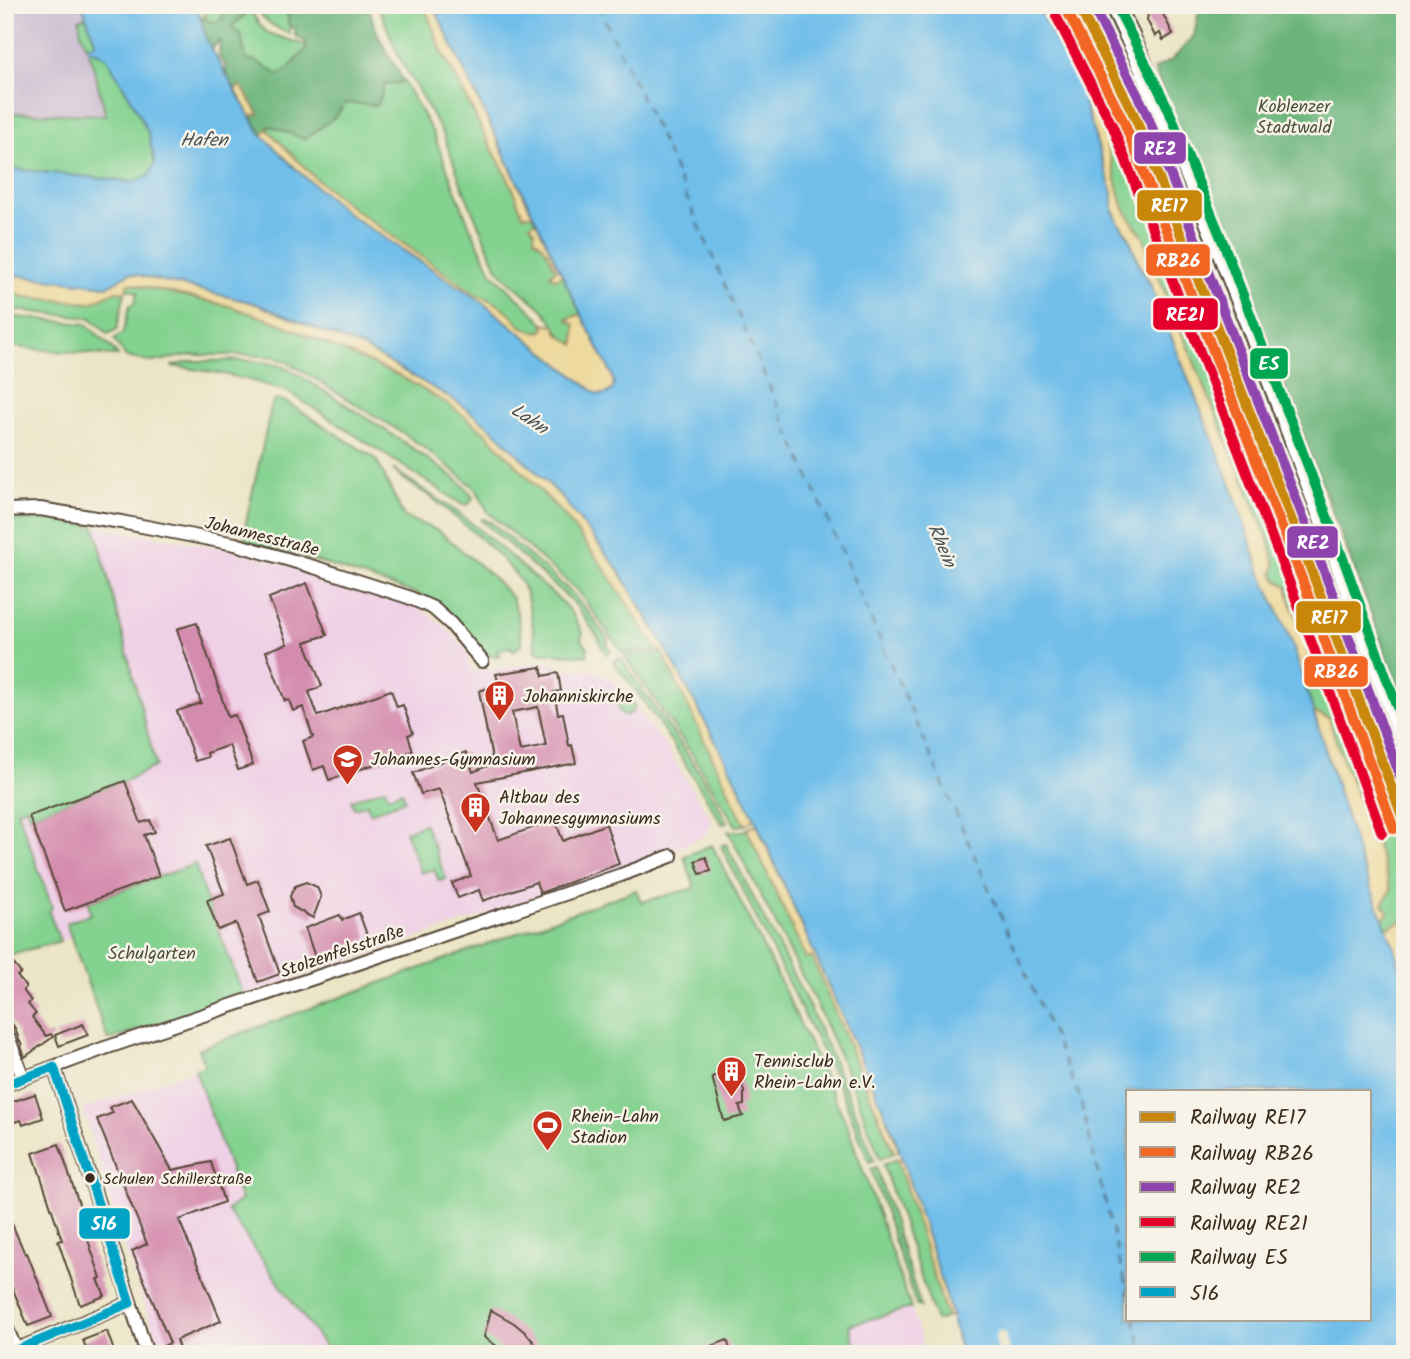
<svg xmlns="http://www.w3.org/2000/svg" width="1410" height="1359" viewBox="0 0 1410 1359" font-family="Kalam,sans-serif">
  <rect width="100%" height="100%" fill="#f7f3e8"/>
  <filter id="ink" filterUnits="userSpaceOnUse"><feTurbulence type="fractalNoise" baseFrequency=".0143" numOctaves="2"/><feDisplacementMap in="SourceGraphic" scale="14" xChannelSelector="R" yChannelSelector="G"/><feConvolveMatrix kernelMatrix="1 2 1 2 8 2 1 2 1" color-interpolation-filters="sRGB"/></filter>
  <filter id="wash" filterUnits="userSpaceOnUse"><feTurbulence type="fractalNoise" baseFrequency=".00686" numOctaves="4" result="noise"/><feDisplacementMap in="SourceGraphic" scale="28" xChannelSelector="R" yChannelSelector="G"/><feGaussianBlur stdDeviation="1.57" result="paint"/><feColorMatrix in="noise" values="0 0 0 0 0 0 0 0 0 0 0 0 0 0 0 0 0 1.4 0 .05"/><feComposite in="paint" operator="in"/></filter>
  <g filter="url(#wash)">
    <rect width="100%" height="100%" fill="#ebe4c5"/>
    <!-- built -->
    <g fill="#efd0e6">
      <polygon points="5,520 52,520 235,550 313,572 422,610 445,627 465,649 472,672 545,662 566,670 587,669 604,676 624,689 668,750 713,822 704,836 669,852 624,868 244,996 203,893 60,941 5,956"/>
      <polygon points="195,1070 241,1201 227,1210 327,1350 332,1354 162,1354 125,1248 83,1109"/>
      <polygon points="911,1308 926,1354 858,1354 849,1325"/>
    </g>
    <!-- industrial -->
    <g fill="#cdbed2">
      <polygon points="5,5 82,5 86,17 79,19 81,34 87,46 106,116 5,113"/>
      <polygon points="1072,5 1099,5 1128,65 1129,73 1136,80 1182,189 1248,365 1280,443 1405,780 1405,851 1345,685 1348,684 1184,253 1168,214 1165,215 1121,111 1116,95"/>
    </g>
    <!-- green -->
    <g fill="#84d290" stroke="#607e57" stroke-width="2">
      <polygon points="203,5 221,5 223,17 216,23 201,19 200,16 206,17"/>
      <path d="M254,5H283L287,10L290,34C275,28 262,20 254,5Z"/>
      <path d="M378,5H424L441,49L460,85L485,136L507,176L516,195L518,203L523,215H533L536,221L531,225L547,250L556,270L551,274L555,278L562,275L581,314L567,319L575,325V345C556,336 558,327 546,313C531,297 511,286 497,268L464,191L443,134L399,57Z"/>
      <polygon points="1066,5 1072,5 1116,96 1121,111"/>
      <polygon points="1099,5 1108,5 1202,220 1399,740 1405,758 1405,780 1280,443 1248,365 1182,189 1136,80 1129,73 1128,65"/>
      <polygon points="250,10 259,24 268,33 305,45 307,48 290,67 279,76 254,60 246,62 241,34 231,28"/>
      <polygon points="86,17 96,44 87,46 81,34 79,19"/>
      <polygon points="1067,24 1093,71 1144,180 1172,246 1313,614 1405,872 1405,928 1402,922 1386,928 1383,920 1388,912 1383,904 1391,890 1367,817 1335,743 1329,719 1314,712 1302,675 1310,667 1307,642 1292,606 1287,586 1277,581 1273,573 1275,565 1270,544 1148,252 1143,236 1132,222 1123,206 1101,124 1087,85 1080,67 1060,28"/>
      <polygon points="93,50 106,57 131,99 148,132 155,164 149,176 134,182 5,168 5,113 106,115 89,51"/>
      <polygon points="404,82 433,133 470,227 492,273 542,321 545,328 541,332 531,331 519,325 505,309 486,298 478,297 351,207 315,178 267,129 270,126 336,116 345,103 378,105 384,85"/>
      <polygon points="1169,214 1348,684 1345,685 1165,215"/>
      <polygon points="128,283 229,306 279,323 400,376 451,406 484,431 564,515 605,569 659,651 622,652 578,591 488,512 477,491 469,483 442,461 406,435 289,363 275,357 246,355 191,355 152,362 126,357 114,339 123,333 130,305 134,304 138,292 126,289"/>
      <polygon points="5,290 24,297 91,303 116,290 125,292 117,329 108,334 91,318 5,309"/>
      <polygon points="5,316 86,324 112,348 118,356 31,349 5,345"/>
      <path d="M193,361C225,362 260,356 291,370C338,400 386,429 432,462C446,472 464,482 473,498L469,504L463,505L290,393C252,378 212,371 171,366Z"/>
      <polygon points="278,400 286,402 376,459 404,517 439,531 493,577 512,598 518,616 522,644 513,651 511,647 497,651 499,656 492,656 484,653 436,604 420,595 316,561 245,541 244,531 271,408 273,402"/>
      <path d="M393,469L460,514L488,537L561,601L571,612L583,633L581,637L582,641L588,647L587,656L536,652C533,631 532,609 524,588C512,562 459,520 436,501C422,490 402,481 393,469Z"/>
      <polygon points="483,519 492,523 572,593 588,612 608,640 606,642 611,651 607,654 602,647 598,637 574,603 481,520"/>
      <polygon points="5,520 52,520 95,526 156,766 125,781 29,816 27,807 17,810 52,907 49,912 60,941 5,956"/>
      <polygon points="662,652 745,825 736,826 692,754 624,655 660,654"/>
      <path d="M620,657C656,711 698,763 727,822L722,824C689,769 655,712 613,662Z"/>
      <circle cx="626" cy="707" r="8"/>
      <polygon points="385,788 388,796 402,791 405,800 370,813 367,804 354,808 351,800"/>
      <polygon points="425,824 446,879 439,881 434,869 421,873 405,831"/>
      <polygon points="747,829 806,957 812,956 894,1153 880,1159 854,1089 816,1003 728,831 743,831"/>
      <polygon points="726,844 808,1004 852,1104 874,1160 869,1162 841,1090 721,846"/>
      <polygon points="712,845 781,983 847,1125 911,1308 849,1325 858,1354 332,1354 327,1350 227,1210 241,1200 195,1070 205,1066 198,1049 636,890 641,902 695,888 684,856"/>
      <polygon points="195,864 204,893 244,996 108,1040 66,923 91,914 88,902"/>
      <polygon points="897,1159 947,1317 936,1321 883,1165"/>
      <polygon points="876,1167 921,1307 916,1305 871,1169"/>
    </g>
    <!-- forest -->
    <g fill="#6bb47a" stroke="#536f4c" stroke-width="2">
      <path d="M221,5H248L250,10L231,27L241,34L246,61L254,60L279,75L290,67L307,48L305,45L306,42L295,36V28L289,27L287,10L283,5H369C373,33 391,58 404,82L384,85L378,105L345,103L336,116L305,139L270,126L262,135L251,116L259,114L240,86L235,89L226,73V66L219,56L220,40L212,49L206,39L201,19L216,23L223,17Z"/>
      <polygon points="1200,5 1405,5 1405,707 1361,587 1252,301 1154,69 1172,60 1194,36"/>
    </g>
    <!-- sand -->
    <g fill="#eeda9e" stroke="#94825e" stroke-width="2">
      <polygon points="424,5 433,5 533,215 523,215 518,203 516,195 507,176 485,136 460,85 441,49"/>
      <polygon points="1036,5 1047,5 1058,24 1065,19 1067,24 1060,28 1080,67 1087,85 1101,124 1123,206 1132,222 1143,236 1148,252 1270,544 1275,565 1273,573 1277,581 1287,586 1292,606 1307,642 1311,667 1302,675 1291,640 1260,571 1150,284 1139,265 1129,237 1118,222 1113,210 1113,195 1081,92 1072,70"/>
      <polygon points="241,86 259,114 251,116 235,89"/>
      <path d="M267,129L315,178L351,207L478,296C492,299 513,312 519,325L531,331L541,332L545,328L543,324L555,326L558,334L575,345V325L567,319L581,314L612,375L614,383L613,389L606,394H597L479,300L348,214L299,172L262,135Z"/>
      <path d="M536,221L562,275L555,279L550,274L556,270C550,258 547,246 534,239L535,230L530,225Z"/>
      <polygon points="130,273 254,303 364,348 456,401 489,426 559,494 618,569 667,650 736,780 755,819 745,825 661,650 659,651 652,643 605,569 564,515 484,431 451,406 400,376 279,323 229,306 128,283 125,292 116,291 91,303 24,297 5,290 5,274 108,286"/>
      <path d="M1314,712L1329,718C1338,753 1353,784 1366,816C1376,840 1383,865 1391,890L1383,904L1388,912L1383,920L1359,858Z"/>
      <polygon points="757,824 882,1105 899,1151 894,1153 812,957 806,958 747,829"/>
      <path d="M1402,921C1408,935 1407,957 1401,970L1397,957L1386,928Z"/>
      <polygon points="902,1158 947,1298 951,1316 947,1317 897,1159"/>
    </g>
    <!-- water -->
    <path fill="#6fbeea" stroke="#557484" stroke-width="2" fill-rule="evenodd" d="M82,5H197L206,39L259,132L299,172L348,214L479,300L597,394C604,395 608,394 613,389L614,383L612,375L581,314L433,5H1036L1072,70L1081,92L1113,195V210L1118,222L1129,237L1139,265L1150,284L1233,490L1260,571L1291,640L1359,858L1398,957L1405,988V1354H961L947,1298L894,1134L755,819L736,780L667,650L618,569L559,494L489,426L456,401L364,348L254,303L130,273L108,286L5,274V168L134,182L149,176L155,163L148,132L131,99L106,57L93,50L89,51L87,46L96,43ZM1128,1091H1370V1319H1128Z"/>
    <!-- pier -->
    <polygon fill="#ebe4c5" points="998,1331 1005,1334 1010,1354 999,1354 995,1337"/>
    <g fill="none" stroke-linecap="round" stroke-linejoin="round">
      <!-- ferry -->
      <g stroke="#4b565b" stroke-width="2" stroke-dasharray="9 7" stroke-linecap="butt">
        <polyline points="598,5 663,143 1079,1095 1128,1295"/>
        <polyline points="1134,1319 1143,1354"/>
      </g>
    </g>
    <g id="blocks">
      <!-- building -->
      <g fill="#d48cae" fill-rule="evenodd">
        <polygon points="1159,6 1173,34 1163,40 1160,33 1155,36 1147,20 1148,13"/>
        <polygon points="307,583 327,635 305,642 322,686 309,692 318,716 391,690 397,707 403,705 413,733 408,735 413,751 329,780 324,766 313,770 303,741 313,737 303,707 293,711 289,700 285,701 266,651 287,644 269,598"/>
        <polygon points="197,623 228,717 235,715 253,765 238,770 229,745 207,753 208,757 195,761 177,711 201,703 177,629"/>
        <path d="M541,667L543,676L558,673L561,691L554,692L558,714L563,713L569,746L572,745L576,763L477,782L498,840L555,820L563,841L606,824L619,864L540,893L536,882L483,901L479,890L458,898L452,883L471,876L439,789L421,794L413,773L466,752L473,772L493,764L479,691L499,685L496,674ZM538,707L546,746L520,751L512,712Z"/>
        <polygon points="125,781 141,823 150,820 155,832 144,835 159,876 65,911 29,816"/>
        <polygon points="230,838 247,884 258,880 270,912 259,916 280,974 258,982 236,923 218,930 207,900 224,894 206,846"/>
        <polygon points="706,857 711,871 700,874 695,861"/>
        <polygon points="306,882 317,887 321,897 313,918 293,907 290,896 295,886"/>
        <polygon points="359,913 368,938 346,946 347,949 316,960 305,928 340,915 342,920"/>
        <polygon points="5,960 9,964 12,962 21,973 17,976 26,987 23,990 31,1001 28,1004 36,1014 32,1017 46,1036 51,1034 53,1037 25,1057 21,1046 22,1045 19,1040 16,1030 11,1022 5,1016"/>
        <polygon points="83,1024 88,1035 59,1046 55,1035"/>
        <polygon points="733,1063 735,1075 739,1074 744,1092 744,1105 739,1106 743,1116 724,1121 712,1077 722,1074 720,1066"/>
        <polygon points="35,1094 43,1118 23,1125 21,1120 5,1125 5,1104"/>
        <polygon points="132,1099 172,1170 211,1162 224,1202 179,1220 221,1321 176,1340 181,1354 156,1354 155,1350 170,1343 132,1251 147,1244 97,1119 113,1113 110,1107"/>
        <polygon points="59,1144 82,1213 79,1214 101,1278 98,1279 105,1296 80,1305 58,1241 62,1240 33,1153"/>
        <polygon points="5,1208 25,1254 27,1253 52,1317 28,1326 5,1270"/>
        <polygon points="491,1310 514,1323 526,1333 544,1354 508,1354 484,1337"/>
        <polygon points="107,1331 115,1354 88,1354 83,1340"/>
        <polygon points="727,1340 732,1354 694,1354 694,1353"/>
      </g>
    </g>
  </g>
  <g filter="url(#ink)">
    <use href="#blocks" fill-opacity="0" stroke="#554637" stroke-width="2"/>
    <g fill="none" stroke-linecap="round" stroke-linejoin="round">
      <defs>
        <g id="minor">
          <polyline points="5,510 40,509 121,522 235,544 314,567 408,597 433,608 451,624 482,661"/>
          <polyline points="5,1028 23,1078"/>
          <polyline points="54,1067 147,1354"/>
          <polyline points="5,1085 105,1048 621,875 671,856"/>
          <polyline points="5,1324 16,1350"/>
          <polyline points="6,1354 130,1303"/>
        </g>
        <path id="primary" d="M1115,5C1227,243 1313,493 1405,739"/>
      </defs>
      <!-- minor casing -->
      <use href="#minor" stroke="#554637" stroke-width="16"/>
      <!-- primary casing -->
      <use href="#primary" stroke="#554637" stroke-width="23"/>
      <!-- minor -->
      <use href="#minor" stroke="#fff" stroke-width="12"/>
      <!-- primary -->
      <use href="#primary" stroke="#fff" stroke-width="19"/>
      <defs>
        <polyline id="bus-1" points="5,1085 54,1067 130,1303 7,1354"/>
      </defs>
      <!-- bus-1 casing -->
      <use href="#bus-1" stroke="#f7f3e8" stroke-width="14"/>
      <!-- bus-1 -->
      <use href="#bus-1" stroke="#03a3c5" stroke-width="9"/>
      <defs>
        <polyline id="rail-1" points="1078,5 1135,117 1313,575 1405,824"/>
        <polyline id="rail-2" points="1067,11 1124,122 1302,579 1394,829"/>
        <polyline id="rail-3" points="1092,5 1146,112 1324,571 1405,789"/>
        <polyline id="rail-4" points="1056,16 1113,127 1290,584 1382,833"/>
        <polyline id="rail-5" points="1116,5 1167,106 1222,240 1344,561 1405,729"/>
      </defs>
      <!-- rail-1 casing -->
      <use href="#rail-1" stroke="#f7f3e8" stroke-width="16"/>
      <!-- rail-2 casing -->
      <use href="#rail-2" stroke="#f7f3e8" stroke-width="16"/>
      <!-- rail-3 casing -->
      <use href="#rail-3" stroke="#f7f3e8" stroke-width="16"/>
      <!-- rail-4 casing -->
      <use href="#rail-4" stroke="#f7f3e8" stroke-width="16"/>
      <!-- rail-5 casing -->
      <use href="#rail-5" stroke="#f7f3e8" stroke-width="16"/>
      <!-- rail-1 -->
      <use href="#rail-1" stroke="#c88708" stroke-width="10"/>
      <!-- rail-2 -->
      <use href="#rail-2" stroke="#f26522" stroke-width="10"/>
      <!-- rail-3 -->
      <use href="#rail-3" stroke="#8e44ad" stroke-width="10"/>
      <!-- rail-4 -->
      <use href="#rail-4" stroke="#e4002b" stroke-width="10"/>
      <!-- rail-5 -->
      <use href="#rail-5" stroke="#00a651" stroke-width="10"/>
    </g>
  </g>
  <!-- icons -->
  <defs>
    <symbol id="building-pin" viewBox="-11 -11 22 30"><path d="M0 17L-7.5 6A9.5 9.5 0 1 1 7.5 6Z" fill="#c8321e" stroke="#f7f3e8"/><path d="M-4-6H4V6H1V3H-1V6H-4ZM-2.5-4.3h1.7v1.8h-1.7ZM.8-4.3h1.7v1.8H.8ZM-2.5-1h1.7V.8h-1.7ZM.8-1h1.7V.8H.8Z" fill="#fff"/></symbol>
    <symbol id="school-pin" viewBox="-11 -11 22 30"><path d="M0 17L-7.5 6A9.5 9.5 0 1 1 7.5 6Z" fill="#c8321e" stroke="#f7f3e8"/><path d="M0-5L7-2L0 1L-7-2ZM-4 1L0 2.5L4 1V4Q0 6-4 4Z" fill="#fff"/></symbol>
    <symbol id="stadium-pin" viewBox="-11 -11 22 30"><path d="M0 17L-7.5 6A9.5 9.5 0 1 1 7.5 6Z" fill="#c8321e" stroke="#f7f3e8"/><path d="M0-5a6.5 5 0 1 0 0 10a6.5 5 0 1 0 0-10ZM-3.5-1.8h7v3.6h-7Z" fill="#fff"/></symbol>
  </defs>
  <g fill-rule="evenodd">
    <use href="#building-pin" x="482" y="678" width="35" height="47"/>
    <use href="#school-pin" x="330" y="742" width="35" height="47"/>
    <use href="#building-pin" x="458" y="790" width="35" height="47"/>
    <use href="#building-pin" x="714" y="1054" width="35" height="47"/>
    <use href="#stadium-pin" x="530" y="1108" width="35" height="47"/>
  </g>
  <!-- markers -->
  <circle fill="#3b2a1e" stroke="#f7f3e8" stroke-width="2.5" cx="90" cy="1178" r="6"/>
  <g text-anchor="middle" stroke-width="5" stroke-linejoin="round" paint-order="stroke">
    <!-- bus labels -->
    <g font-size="16" fill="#3b2a1e" stroke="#f7f3e8" text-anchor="start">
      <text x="103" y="1184">Schulen Schillerstraße</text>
    </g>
    <!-- park labels -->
    <g font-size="18" fill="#4d543a" stroke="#f7f3e8">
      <text x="1294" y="112">Koblenzer<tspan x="1294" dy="21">Stadtwald</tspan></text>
      <text x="152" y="959">Schulgarten</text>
    </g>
    <!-- street labels -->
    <g font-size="18" fill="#3b2a1e" stroke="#f7f3e8">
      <text transform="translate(262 536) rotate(14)" y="6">Johannesstraße</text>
      <text transform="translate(342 951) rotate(-19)" y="6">Stolzenfelsstraße</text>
    </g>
    <!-- poi labels -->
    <g font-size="18" fill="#3b2a1e" stroke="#f7f3e8" text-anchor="start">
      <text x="523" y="702">Johanniskirche</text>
      <text x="371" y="765">Johannes-Gymnasium</text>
      <text x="499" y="803">Altbau des<tspan x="499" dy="21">Johannesgymnasiums</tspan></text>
      <text x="754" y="1067">Tennisclub<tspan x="754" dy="21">Rhein-Lahn e.V.</tspan></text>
      <text x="571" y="1122">Rhein-Lahn<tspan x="571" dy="21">Stadion</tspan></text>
    </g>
    <!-- water labels -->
    <g font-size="19" font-style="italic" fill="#4b565b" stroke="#f7f3e8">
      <text x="204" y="146">Hafen</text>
      <text transform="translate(530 418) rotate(34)" y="7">Lahn</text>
      <text transform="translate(943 545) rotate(67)" y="7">Rhein</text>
    </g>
  </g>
  <g stroke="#f7f3e8" stroke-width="2.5">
    <rect x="1133" y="131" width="54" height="34" rx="7" fill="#8e44ad"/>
    <rect x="1136" y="189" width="67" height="33" rx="7" fill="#c88708"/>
    <rect x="1145" y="243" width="66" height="34" rx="7" fill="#f26522"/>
    <rect x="1152" y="297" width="67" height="34" rx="7" fill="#e4002b"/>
    <rect x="1249" y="347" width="40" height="33" rx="7" fill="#00a651"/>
    <rect x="1286" y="525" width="53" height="34" rx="7" fill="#8e44ad"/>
    <rect x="1295" y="600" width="67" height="34" rx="7" fill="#c88708"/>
    <rect x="1303" y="655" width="66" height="33" rx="7" fill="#f26522"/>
    <rect x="78" y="1207" width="53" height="33" rx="7" fill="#03a3c5"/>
  </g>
  <g font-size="19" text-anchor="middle" font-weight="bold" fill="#fff">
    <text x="1160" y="155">RE2</text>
    <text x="1169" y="212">RE17</text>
    <text x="1178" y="267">RB26</text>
    <text x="1185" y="321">RE21</text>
    <text x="1269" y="370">ES</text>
    <text x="1313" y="549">RE2</text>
    <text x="1329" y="624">RE17</text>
    <text x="1336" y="678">RB26</text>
    <text x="104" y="1230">516</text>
  </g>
  <!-- margin -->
  <rect width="1410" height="1359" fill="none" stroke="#f7f3e8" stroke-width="28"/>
  <!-- legend -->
  <rect x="1126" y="1090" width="245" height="231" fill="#f7f3e8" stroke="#aca397" stroke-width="2"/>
  <rect x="1140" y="1112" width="35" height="10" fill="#c88708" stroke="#aca397" stroke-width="2"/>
  <text x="1190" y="1124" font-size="21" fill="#3b2a1e">Railway RE17</text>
  <rect x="1140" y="1147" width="35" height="10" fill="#f26522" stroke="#aca397" stroke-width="2"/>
  <text x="1190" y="1160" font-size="21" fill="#3b2a1e">Railway RB26</text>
  <rect x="1140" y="1182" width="35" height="10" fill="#8e44ad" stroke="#aca397" stroke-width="2"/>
  <text x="1190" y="1194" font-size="21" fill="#3b2a1e">Railway RE2</text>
  <rect x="1140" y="1217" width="35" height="10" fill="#e4002b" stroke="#aca397" stroke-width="2"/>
  <text x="1190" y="1230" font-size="21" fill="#3b2a1e">Railway RE21</text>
  <rect x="1140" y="1252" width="35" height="10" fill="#00a651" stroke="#aca397" stroke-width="2"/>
  <text x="1190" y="1264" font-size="21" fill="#3b2a1e">Railway ES</text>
  <rect x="1140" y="1287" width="35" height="10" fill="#03a3c5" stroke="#aca397" stroke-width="2"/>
  <text x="1190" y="1300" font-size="21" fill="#3b2a1e">516</text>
</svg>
